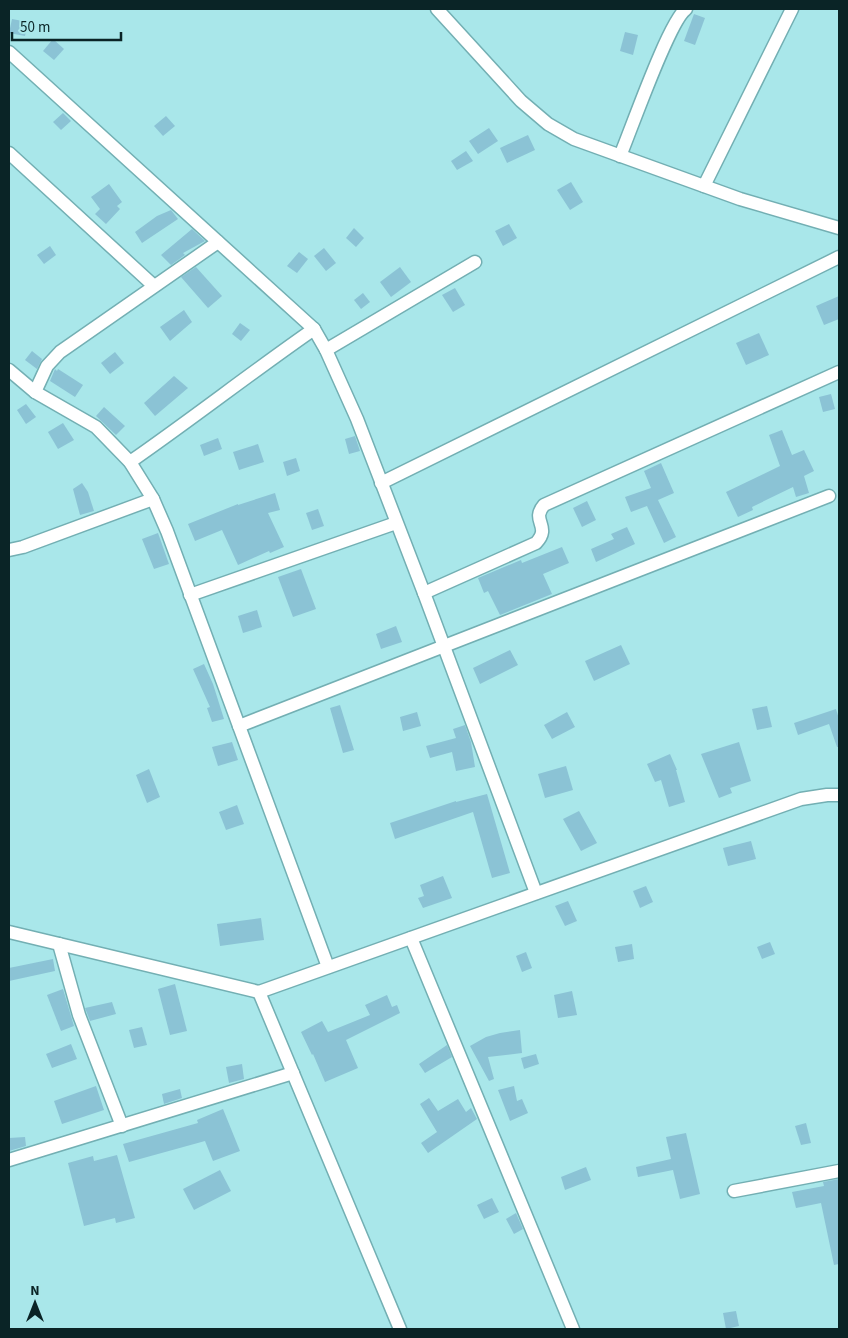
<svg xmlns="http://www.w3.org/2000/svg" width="848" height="1338" viewBox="0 0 848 1338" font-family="'Source Sans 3',sans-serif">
  <rect width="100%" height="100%" fill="#a9e7ea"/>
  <!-- building -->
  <g fill="#8bc3d5">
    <polygon points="694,14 705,18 695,45 684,41"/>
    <polygon points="12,19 28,22 25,36 9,33"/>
    <polygon points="625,32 638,35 633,55 620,51"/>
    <polygon points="53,39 64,49 54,60 43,51"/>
    <polygon points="63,113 71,121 61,130 53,122"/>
    <polygon points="166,116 175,126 163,136 154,126"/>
    <polygon points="489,128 498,141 478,154 469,141"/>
    <polygon points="528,135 535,150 507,163 500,148"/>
    <polygon points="466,151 473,161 457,170 451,161"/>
    <polygon points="571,182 583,202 570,210 557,190"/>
    <polygon points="109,184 122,202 117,206 120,209 106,224 95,214 100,209 91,197"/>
    <polygon points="171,210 178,219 142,243 135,232 157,216"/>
    <polygon points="509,224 517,238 503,246 495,231"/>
    <polygon points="354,228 364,238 356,247 346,238"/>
    <polygon points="192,229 205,241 183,253 185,255 171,265 161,255"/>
    <polygon points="50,246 56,255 44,264 37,255"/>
    <polygon points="324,248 336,263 326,271 314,256"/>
    <polygon points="299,252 308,259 297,273 287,266"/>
    <polygon points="196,267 222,296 208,308 181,277"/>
    <polygon points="400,267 411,282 391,297 380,282"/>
    <polygon points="455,288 465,305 453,312 442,295"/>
    <polygon points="363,293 370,302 361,309 354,300"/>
    <polygon points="839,296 839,319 824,325 816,306"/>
    <polygon points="184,310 192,322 170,341 160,327"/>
    <polygon points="240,323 250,330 241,341 232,334"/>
    <polygon points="759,333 769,355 746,365 736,343"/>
    <polygon points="32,351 42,359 37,369 25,360"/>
    <polygon points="115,352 124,363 110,374 101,363"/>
    <polygon points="55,369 57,371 58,369 83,385 75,397 50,381"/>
    <polygon points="174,376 188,388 155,416 144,403"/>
    <polygon points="831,394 835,409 823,412 819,397"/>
    <polygon points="26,404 36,417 26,424 17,410"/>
    <polygon points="104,407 125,426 116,435 96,416"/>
    <polygon points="63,423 74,440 58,449 48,432"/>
    <polygon points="782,430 792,455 804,450 814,471 804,476 809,493 796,497 793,487 752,507 753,510 738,517 726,492 780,466 769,435"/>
    <polygon points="355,436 360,451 349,454 345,439"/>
    <polygon points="218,438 222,449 204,456 200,445"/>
    <polygon points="258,444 264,462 239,470 233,452"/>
    <polygon points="296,458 300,471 287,476 283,462"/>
    <polygon points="661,463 674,493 658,500 676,537 664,543 647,506 631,512 625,497 651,488 644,471"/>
    <polygon points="82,483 88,492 94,511 80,515 73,489"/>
    <polygon points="275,493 280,510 268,513 284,547 270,553 269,551 238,565 222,530 195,541 188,524 238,504 238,505"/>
    <polygon points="587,501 596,520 582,527 573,508"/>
    <polygon points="318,509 324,526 312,530 306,513"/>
    <polygon points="627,527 635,544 596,562 591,549 614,539 611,534"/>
    <polygon points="158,533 169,564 154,569 142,539"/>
    <polygon points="562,547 569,563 543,574 552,594 500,615 488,591 484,593 478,578 521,560 522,563"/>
    <polygon points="301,569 316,609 293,617 278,577"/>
    <polygon points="257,610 262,627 243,633 238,616"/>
    <polygon points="396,626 402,642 381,649 376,634"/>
    <polygon points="621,645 630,664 594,681 585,661"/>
    <polygon points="510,650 518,665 480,684 473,668"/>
    <polygon points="204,664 213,684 224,719 212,722 207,708 210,707 193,669"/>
    <polygon points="340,705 354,750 343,753 330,708"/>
    <polygon points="767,706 772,727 757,730 752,709"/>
    <polygon points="836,709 839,719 839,747 837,747 829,724 798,735 794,723"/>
    <polygon points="417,712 421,726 403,731 400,717"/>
    <polygon points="567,712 575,727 552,739 544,725"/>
    <polygon points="465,725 471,742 475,767 456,771 452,752 430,758 426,746 456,738 453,729"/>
    <polygon points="232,742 238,760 218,766 212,747"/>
    <polygon points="739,742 751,781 730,788 732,793 719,798 701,754"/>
    <polygon points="670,754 677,770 676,770 685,802 669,807 661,780 655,782 647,764"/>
    <polygon points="566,766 573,790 545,798 538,774"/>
    <polygon points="149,769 160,797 147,803 136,775"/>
    <polygon points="487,794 510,873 492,878 473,812 395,839 390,823 456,801 456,802"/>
    <polygon points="237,805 244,824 226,830 219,812"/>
    <polygon points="579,811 597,843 581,851 563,819"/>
    <polygon points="751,841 756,859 728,866 723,848"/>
    <polygon points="443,876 452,898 423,908 418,898 424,896 420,885"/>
    <polygon points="646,886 653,902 640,908 633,891"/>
    <polygon points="568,901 577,921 565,926 555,906"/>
    <polygon points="261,918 264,940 220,946 217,924"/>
    <polygon points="770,942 775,954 762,959 757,947"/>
    <polygon points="632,944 634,959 618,962 615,947"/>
    <polygon points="526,952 532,968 522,972 516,956"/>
    <polygon points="53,959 55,971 9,981 9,968"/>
    <polygon points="175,984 187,1031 170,1035 158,989"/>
    <polygon points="63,989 74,1026 61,1031 47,995"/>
    <polygon points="572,991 577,1015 558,1018 554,995"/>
    <polygon points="387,995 392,1007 397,1005 400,1013 346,1040 358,1068 325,1082 313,1054 312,1055 301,1032 322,1021 328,1032 370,1015 365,1005"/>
    <polygon points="112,1002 116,1014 90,1021 85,1008"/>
    <polygon points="142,1027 147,1045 134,1048 129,1030"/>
    <polygon points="520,1030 522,1053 488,1057 494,1079 489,1081 470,1046 486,1037 500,1033"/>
    <polygon points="71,1044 77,1059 52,1068 46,1054"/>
    <polygon points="447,1045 452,1057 425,1073 419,1064"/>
    <polygon points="536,1054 539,1064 524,1069 521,1058"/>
    <polygon points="242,1064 244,1079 229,1083 226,1067"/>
    <polygon points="96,1086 104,1110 62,1124 54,1101"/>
    <polygon points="514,1086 517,1101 522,1099 528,1113 510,1121 498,1090"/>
    <polygon points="180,1089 182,1098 164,1104 162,1094"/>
    <polygon points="429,1098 438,1111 458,1099 466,1112 471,1108 477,1119 428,1153 421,1143 437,1132 420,1104"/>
    <polygon points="223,1109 240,1151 213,1161 205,1141 129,1162 123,1144 198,1123 197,1120"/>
    <polygon points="806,1123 811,1143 801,1145 795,1126"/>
    <polygon points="686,1133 700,1194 680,1199 673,1170 638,1177 636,1167 671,1159 666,1137"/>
    <polygon points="25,1137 26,1146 9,1151 9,1138"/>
    <polygon points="117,1155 135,1218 116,1223 115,1218 84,1226 68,1163 93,1156 94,1161"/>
    <polygon points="586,1167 591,1180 565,1190 561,1177"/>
    <polygon points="220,1170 231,1191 194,1210 183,1189"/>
    <polygon points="839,1179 839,1264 834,1265 821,1203 796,1208 792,1192 824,1186 823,1182"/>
    <polygon points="492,1198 499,1212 484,1219 477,1205"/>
    <polygon points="516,1213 523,1229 514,1234 506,1219"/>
    <polygon points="736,1311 739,1326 726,1329 723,1313"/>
  </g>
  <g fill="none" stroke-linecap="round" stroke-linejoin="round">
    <defs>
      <g id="minor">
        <polyline points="437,9 521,101 548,124 574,139 740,199 839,228"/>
        <polyline points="9,52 314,329 326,350 357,419 424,593 536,893"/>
        <polyline points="9,153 154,286"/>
        <path d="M620,156C631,130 669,21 686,9"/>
        <polyline points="704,186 792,9"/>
        <polyline points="326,350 475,262"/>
        <polyline points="9,370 35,392 96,427 130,462 153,499 167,531 328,967"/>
        <polyline points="35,392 47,366 60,352 218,242"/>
        <path d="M130,462C192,419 252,372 314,329"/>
        <polyline points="381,483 839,257"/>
        <polyline points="9,550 23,547 153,499"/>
        <path d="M424,593L536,543C552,526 530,521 544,505L839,372"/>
        <polyline points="190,595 396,523"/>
        <polyline points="239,726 829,496"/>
        <polyline points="9,932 259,992 801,799 827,795 839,795"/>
        <polyline points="411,938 573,1329"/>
        <polyline points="59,944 79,1015 122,1126"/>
        <polyline points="259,992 400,1329"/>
        <polyline points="9,1160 293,1073"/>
        <polyline points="734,1191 839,1171"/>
      </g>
    </defs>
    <!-- minor casing -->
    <use href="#minor" stroke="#73afb3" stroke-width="15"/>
    <!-- minor -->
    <use href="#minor" stroke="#fff" stroke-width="12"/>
  </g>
  <!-- border -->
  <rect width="848" height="1338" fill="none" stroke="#0a2426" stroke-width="20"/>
  <!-- north arrow -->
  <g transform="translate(35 1303)" stroke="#a9e7ea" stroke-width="4" paint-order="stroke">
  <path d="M0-4L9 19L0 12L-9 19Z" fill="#0a2426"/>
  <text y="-8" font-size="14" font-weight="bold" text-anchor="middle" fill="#0a2426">N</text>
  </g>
  <!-- scale -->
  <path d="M12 32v8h109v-8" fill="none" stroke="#0a2426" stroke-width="2.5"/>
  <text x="20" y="32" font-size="15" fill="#0a2426" stroke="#a9e7ea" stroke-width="4" paint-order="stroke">50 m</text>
</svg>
